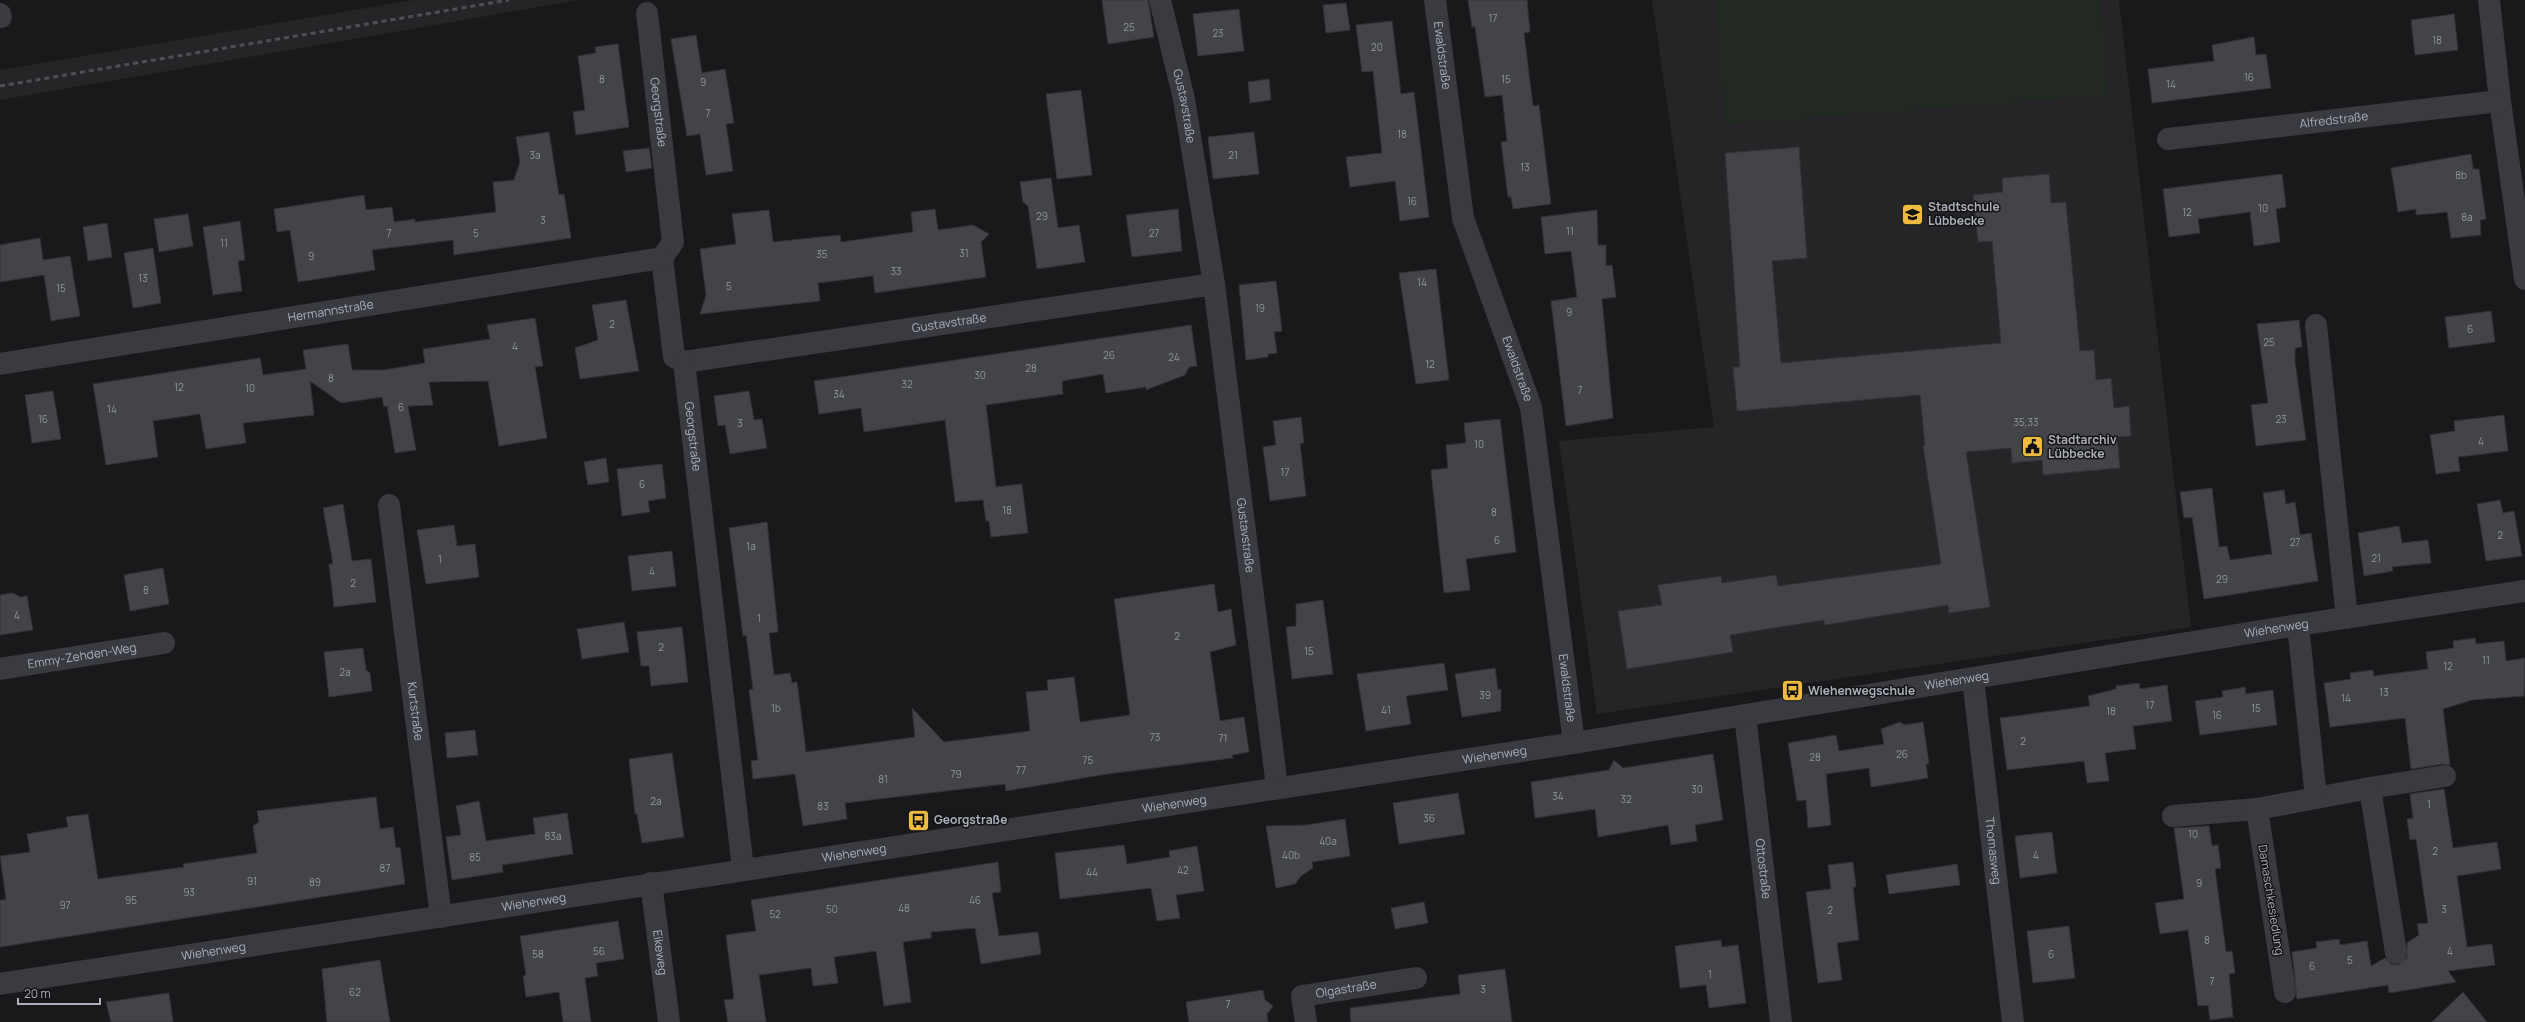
<svg xmlns="http://www.w3.org/2000/svg" width="2525" height="1022" viewBox="0 0 2525 1022" font-family="Manrope,sans-serif">
  <rect width="100%" height="100%" fill="#19191b"/>
  <!-- built -->
  <g fill="#252528">
    <polygon points="414,0 579,0 0,100 0,70"/>
    <polygon points="1652,0 2119,0 2191,627 1597,714 1559,441 1714,427"/>
  </g>
  <!-- green -->
  <polygon fill="#212922" points="1715,0 2100,0 2108,95 1725,124"/>
  <!-- building -->
  <g fill="#434448" stroke="#333337">
    <polygon points="1102,0 1148,0 1154,37 1108,44"/>
    <polygon points="1468,0 1527,0 1530,32 1524,33 1533,106 1539,105 1551,204 1513,209 1511,197 1508,197 1501,142 1507,141 1502,95 1485,97 1475,27 1472,27"/>
    <polygon points="1346,3 1350,30 1326,33 1323,5"/>
    <polygon points="1239,9 1244,51 1198,56 1193,14"/>
    <polygon points="2454,14 2458,50 2415,55 2411,20"/>
    <polygon points="1392,21 1401,94 1414,92 1429,217 1400,221 1395,181 1350,187 1346,157 1382,153 1373,71 1362,72 1356,25"/>
    <polygon points="696,35 702,73 725,69 734,123 726,124 733,171 706,175 700,134 687,136 671,39"/>
    <polygon points="2254,37 2256,55 2266,54 2271,88 2152,103 2148,69 2214,61 2212,45"/>
    <polygon points="618,44 629,127 576,135 573,112 585,110 578,56 596,53 595,47"/>
    <polygon points="1269,79 1271,100 1250,103 1248,82"/>
    <polygon points="1081,90 1092,175 1057,179 1046,94"/>
    <polygon points="549,132 559,195 564,194 571,238 454,255 453,240 372,250 375,270 298,282 290,230 277,232 274,209 364,195 366,210 392,207 394,222 415,219 415,222 496,212 493,182 514,180 520,162 516,137"/>
    <polygon points="1254,132 1259,174 1213,179 1208,137"/>
    <polygon points="1799,147 1807,258 1772,261 1781,363 2001,343 1992,241 1978,242 1973,195 2003,192 2002,178 2049,174 2051,203 2066,202 2080,351 2094,350 2096,380 2111,378 2114,408 2129,406 2131,436 2117,437 2120,468 2043,475 2042,460 2012,463 2011,448 1966,452 1990,607 1949,613 1948,605 1824,625 1824,620 1730,635 1733,652 1627,669 1618,611 1662,605 1658,585 1721,576 1722,583 1776,575 1778,586 1941,564 1923,446 1925,446 1920,395 1737,411 1733,367 1740,367 1725,153"/>
    <polygon points="649,148 652,168 626,172 623,151"/>
    <polygon points="2471,154 2473,169 2479,169 2486,219 2480,220 2481,235 2451,238 2447,212 2416,215 2416,209 2398,212 2391,168"/>
    <polygon points="2282,174 2286,207 2276,209 2280,242 2254,246 2250,212 2198,219 2200,233 2169,237 2163,189"/>
    <polygon points="1051,178 1058,228 1079,225 1085,262 1037,269 1028,206 1023,202 1020,182"/>
    <polygon points="935,209 938,230 973,225 989,234 981,242 986,277 875,293 873,276 818,283 820,301 700,314 706,295 700,249 736,244 732,214 769,210 773,242 840,235 841,242 913,232 911,212"/>
    <polygon points="1178,209 1182,251 1132,257 1126,215"/>
    <polygon points="1597,210 1598,245 1606,245 1606,266 1612,265 1616,297 1602,299 1613,418 1566,426 1551,301 1577,297 1571,251 1545,254 1541,217"/>
    <polygon points="188,214 193,246 159,252 154,219"/>
    <polygon points="240,221 245,260 238,261 242,291 213,295 203,227"/>
    <polygon points="107,223 112,257 88,261 83,227"/>
    <polygon points="40,238 43,260 70,256 80,316 51,321 44,275 0,282 0,245"/>
    <polygon points="153,248 161,303 133,308 124,253"/>
    <polygon points="1436,269 1449,380 1416,384 1399,273"/>
    <polygon points="1276,281 1282,331 1274,332 1277,353 1268,354 1268,357 1246,360 1239,285"/>
    <polygon points="626,300 639,371 580,379 575,348 598,340 592,305"/>
    <polygon points="2491,311 2495,342 2449,348 2445,317"/>
    <polygon points="535,318 543,366 535,367 547,438 499,446 488,381 429,382 433,405 408,406 416,450 395,453 387,406 384,407 382,397 341,403 310,381 314,415 243,423 246,443 206,449 200,414 153,421 158,457 106,465 93,384 260,358 263,375 306,369 303,350 348,344 352,370 384,370 425,363 423,349 490,339 487,325"/>
    <polygon points="2299,320 2302,347 2295,348 2295,362 2306,440 2256,446 2251,405 2268,403 2257,324"/>
    <polygon points="1191,325 1197,366 1189,367 1185,375 1146,390 1146,387 1106,393 1103,374 1062,381 1063,394 986,405 996,487 1022,484 1028,533 991,537 989,521 986,521 983,500 955,502 945,420 864,432 861,408 819,414 814,381"/>
    <polygon points="53,391 61,439 32,443 25,395"/>
    <polygon points="749,391 754,420 762,419 767,448 730,454 725,425 718,426 714,396"/>
    <polygon points="2504,415 2508,451 2458,457 2460,471 2436,474 2430,435 2455,431 2454,421"/>
    <polygon points="1301,417 1304,443 1300,443 1306,496 1270,501 1263,447 1276,445 1273,421"/>
    <polygon points="1500,419 1516,552 1466,559 1470,590 1444,593 1431,470 1448,468 1446,445 1466,443 1464,423"/>
    <polygon points="606,458 609,482 588,485 584,462"/>
    <polygon points="662,464 666,498 648,501 650,512 622,516 617,469"/>
    <polygon points="2212,488 2219,547 2227,546 2230,560 2272,554 2263,493 2284,490 2286,504 2295,502 2300,535 2311,533 2318,581 2204,599 2192,517 2184,518 2180,492"/>
    <polygon points="2500,500 2503,513 2514,511 2522,556 2486,561 2477,504"/>
    <polygon points="343,504 352,561 371,559 376,602 334,607 329,564 333,564 323,508"/>
    <polygon points="767,522 778,632 769,633 774,675 790,673 792,683 797,682 806,752 915,737 912,708 944,742 1030,731 1026,692 1048,690 1047,680 1074,677 1080,722 1130,715 1114,599 1214,584 1218,612 1231,609 1236,645 1210,652 1220,721 1244,717 1249,752 1232,755 1233,758 1107,774 1006,791 1005,784 845,803 847,819 803,826 795,774 753,779 751,761 758,760 749,690 753,689 746,635 743,636 729,528"/>
    <polygon points="454,525 457,546 475,544 479,577 426,584 417,530"/>
    <polygon points="2399,526 2402,543 2428,540 2431,563 2392,567 2393,571 2364,576 2358,533"/>
    <polygon points="672,551 676,586 632,591 628,556"/>
    <polygon points="163,568 169,604 130,611 124,575"/>
    <polygon points="13,593 20,597 27,596 33,630 0,635 0,595"/>
    <polygon points="1323,600 1333,674 1292,679 1286,627 1296,626 1296,604"/>
    <polygon points="624,622 629,652 582,659 577,629"/>
    <polygon points="682,627 688,682 651,686 649,666 641,666 637,632"/>
    <polygon points="2475,638 2476,644 2504,641 2506,661 2525,658 2524,696 2472,700 2443,709 2450,765 2443,764 2411,769 2405,718 2330,727 2324,683 2351,679 2350,673 2373,670 2374,676 2428,669 2426,652 2454,648 2453,641"/>
    <polygon points="363,648 366,670 370,673 372,691 329,697 324,652"/>
    <polygon points="1444,663 1448,690 1406,696 1411,724 1366,731 1357,674"/>
    <polygon points="1495,668 1498,690 1501,689 1501,711 1462,717 1455,674"/>
    <polygon points="2139,683 2140,689 2167,685 2172,721 2133,726 2136,749 2105,753 2109,781 2087,783 2084,761 2007,770 2000,718 2090,706 2088,696 2116,689 2116,686"/>
    <polygon points="2245,687 2246,694 2273,690 2277,725 2200,735 2195,701 2223,697 2222,691"/>
    <polygon points="1900,722 1904,725 1923,722 1929,764 1926,764 1928,778 1871,787 1869,768 1826,774 1831,825 1808,828 1806,800 1797,801 1788,743 1836,735 1839,751 1884,744 1881,729"/>
    <polygon points="475,730 478,755 447,758 445,733"/>
    <polygon points="672,753 684,837 642,843 637,814 635,814 629,759"/>
    <polygon points="1713,754 1723,820 1695,825 1697,841 1671,845 1668,825 1598,837 1595,809 1535,818 1531,782 1609,770 1614,760 1623,768"/>
    <polygon points="2444,789 2453,848 2497,842 2501,869 2457,876 2467,947 2492,944 2495,965 2448,971 2456,982 2389,993 2388,985 2297,999 2292,952 2317,948 2316,942 2339,939 2340,945 2367,941 2371,966 2385,958 2391,964 2398,965 2407,958 2407,943 2419,935 2417,924 2428,923 2416,839 2410,840 2407,819 2413,818 2410,794"/>
    <polygon points="1458,793 1465,834 1399,844 1393,803"/>
    <polygon points="376,797 380,829 393,827 396,848 400,847 405,884 0,947 0,900 6,900 0,856 30,852 27,834 68,827 66,817 88,814 98,879 184,867 183,864 257,853 253,826 259,822 257,811"/>
    <polygon points="479,801 486,841 535,834 533,818 567,813 573,854 502,865 503,872 452,880 446,837 461,835 456,806"/>
    <polygon points="1345,819 1350,856 1312,862 1313,868 1301,876 1295,884 1276,888 1266,826 1306,825"/>
    <polygon points="2209,826 2212,846 2218,845 2221,868 2215,869 2226,952 2232,951 2235,973 2229,974 2233,1017 2210,1020 2208,1005 2198,1006 2188,930 2160,934 2155,903 2184,899 2174,828"/>
    <polygon points="2052,832 2057,873 2020,878 2015,836"/>
    <polygon points="1124,845 1127,864 1170,857 1169,851 1197,846 1204,891 1176,895 1180,918 1157,921 1151,888 1060,899 1055,853"/>
    <polygon points="998,862 1001,892 992,893 999,936 1038,932 1041,954 981,964 975,928 931,932 931,938 903,942 911,1002 884,1006 876,951 834,957 838,983 813,986 811,968 759,975 766,1022 728,1022 724,1000 734,999 726,935 756,931 751,900"/>
    <polygon points="1853,862 1856,887 1853,887 1859,940 1837,943 1842,980 1818,983 1806,892 1831,889 1828,865"/>
    <polygon points="1957,864 1960,885 1889,894 1886,875"/>
    <polygon points="1424,902 1428,923 1395,929 1391,908"/>
    <polygon points="618,921 624,959 596,963 598,976 585,978 591,1022 563,1022 559,992 526,997 523,976 526,975 520,936"/>
    <polygon points="2069,926 2075,978 2033,983 2027,931"/>
    <polygon points="1721,940 1722,947 1738,945 1746,1003 1709,1008 1706,985 1680,988 1675,946"/>
    <polygon points="380,960 390,1022 327,1022 322,969"/>
    <polygon points="1505,969 1512,1022 1351,1022 1350,1008 1460,994 1458,975"/>
    <polygon points="1263,990 1265,1000 1273,1006 1267,1014 1268,1022 1189,1022 1186,1002"/>
    <polygon points="2463,992 2487,1022 2432,1022"/>
    <polygon points="169,993 173,1022 111,1022 106,1002"/>
  </g>
  <g fill="none" stroke-linecap="round" stroke-linejoin="round">
    <!-- minor -->
    <g stroke="#3a3b40" stroke-width="22">
      <path id="s1" d="M1160,0L1184,99L1214,284"/>
      <path id="s2" d="M1435,0L1463,218L1531,407L1574,743"/>
      <polyline points="2489,0 2500,101 2525,279"/>
      <path id="s3" d="M647,13L673,242L662,258L674,357L684,362"/>
      <polyline points="0,14 1,17"/>
      <path id="s4" d="M2168,139L2500,101"/>
      <polyline points="2316,325 2347,618"/>
      <path id="s5" d="M684,362L1214,284L1277,787"/>
      <path id="s6" d="M684,362L743,869"/>
      <path id="s7" d="M0,364L662,258"/>
      <path id="s8" d="M389,505L441,917"/>
      <path id="s9" d="M0,669L164,643"/>
      <path id="s10" d="M1973,679L2013,1022"/>
      <path id="s11" d="M1745,715L1781,1022"/>
      <polyline points="2370,788 2445,776"/>
      <polyline points="2316,798 2370,788 2396,953"/>
      <polyline points="2173,816 2257,809"/>
      <path id="s12" d="M651,883L669,1022"/>
      <path id="s13" d="M0,984L1574,743L2298,625L2525,591"/>
      <polyline points="2285,992 2257,809 2316,798 2298,625"/>
      <path id="s14" d="M1306,1022L1302,996L1416,978"/>
    </g>
    <!-- rail -->
    <polyline stroke="#4d4f55" stroke-width="3" stroke-dasharray="5 4" stroke-linecap="butt" points="0,86 509,0"/>
  </g>
  <!-- icons -->
  <defs>
    <symbol id="school-square" viewBox="-11 -11 22 22"><rect x="-9" y="-9" width="18" height="18" rx="4" fill="#eeba3f" stroke="#141416"/><path d="M0-5L7-2L0 1L-7-2ZM-4 1L0 2.5L4 1V4Q0 6-4 4Z" fill="#111"/></symbol>
    <symbol id="civic-square" viewBox="-11 -11 22 22"><rect x="-9" y="-9" width="18" height="18" rx="4" fill="#eeba3f" stroke="#141416"/><path d="M-.6-6.5H3V-4.5H.6V-3L4-1V1h2V6H-6V1h2V-1L-.6-3ZM-1.2 2.5V6h2.4V2.5Z" fill="#111"/></symbol>
    <symbol id="bus-square" viewBox="-11 -11 22 22"><rect x="-9" y="-9" width="18" height="18" rx="4" fill="#eeba3f" stroke="#141416"/><path d="M-5-6H5V4H4V6H2V4H-2V6H-4V4H-5ZM-3.5-4V0h7V-4ZM-3.5 1.2v1.5H-2V1.2ZM2 1.2v1.5H3.5V1.2Z" fill="#111"/></symbol>
  </defs>
  <g fill-rule="evenodd">
    <use href="#school-square" x="1900" y="202" width="25" height="25"/>
    <use href="#civic-square" x="2020" y="434" width="25" height="25"/>
    <use href="#bus-square" x="1780" y="678" width="25" height="25"/>
    <use href="#bus-square" x="906" y="808" width="25" height="25"/>
  </g>
  <g text-anchor="middle" stroke-width="3" stroke-linejoin="round" paint-order="stroke">
    <!-- number labels -->
    <g font-size="10" fill="#92959e">
      <text x="1493" y="22">17</text>
      <text x="1129" y="31">25</text>
      <text x="1218" y="37">23</text>
      <text x="2437" y="44">18</text>
      <text x="1377" y="51">20</text>
      <text x="2249" y="81">16</text>
      <text x="602" y="83">8</text>
      <text x="1506" y="83">15</text>
      <text x="703" y="86">9</text>
      <text x="2171" y="88">14</text>
      <text x="708" y="117">7</text>
      <text x="1402" y="138">18</text>
      <text x="535" y="159">3a</text>
      <text x="1233" y="159">21</text>
      <text x="1525" y="171">13</text>
      <text x="2461" y="179">8b</text>
      <text x="1412" y="205">16</text>
      <text x="2263" y="212">10</text>
      <text x="2187" y="216">12</text>
      <text x="1042" y="220">29</text>
      <text x="2467" y="221">8a</text>
      <text x="543" y="224">3</text>
      <text x="1570" y="235">11</text>
      <text x="389" y="237">7</text>
      <text x="476" y="237">5</text>
      <text x="1154" y="237">27</text>
      <text x="224" y="247">11</text>
      <text x="964" y="257">31</text>
      <text x="822" y="258">35</text>
      <text x="311" y="260">9</text>
      <text x="896" y="275">33</text>
      <text x="143" y="282">13</text>
      <text x="1422" y="286">14</text>
      <text x="729" y="290">5</text>
      <text x="61" y="292">15</text>
      <text x="1260" y="312">19</text>
      <text x="1569" y="316">9</text>
      <text x="612" y="328">2</text>
      <text x="2470" y="333">6</text>
      <text x="2269" y="346">25</text>
      <text x="515" y="350">4</text>
      <text x="1109" y="359">26</text>
      <text x="1174" y="361">24</text>
      <text x="1430" y="368">12</text>
      <text x="1031" y="372">28</text>
      <text x="980" y="379">30</text>
      <text x="331" y="382">8</text>
      <text x="907" y="388">32</text>
      <text x="179" y="391">12</text>
      <text x="250" y="392">10</text>
      <text x="1580" y="394">7</text>
      <text x="839" y="398">34</text>
      <text x="401" y="411">6</text>
      <text x="112" y="413">14</text>
      <text x="43" y="423">16</text>
      <text x="2281" y="423">23</text>
      <text x="2026" y="426">35,33</text>
      <text x="740" y="427">3</text>
      <text x="2481" y="445">4</text>
      <text x="1479" y="448">10</text>
      <text x="1285" y="476">17</text>
      <text x="642" y="488">6</text>
      <text x="1007" y="514">18</text>
      <text x="1494" y="516">8</text>
      <text x="2500" y="539">2</text>
      <text x="1497" y="544">6</text>
      <text x="2295" y="546">27</text>
      <text x="751" y="550">1a</text>
      <text x="2376" y="562">21</text>
      <text x="440" y="563">1</text>
      <text x="652" y="575">4</text>
      <text x="2222" y="583">29</text>
      <text x="353" y="587">2</text>
      <text x="146" y="594">8</text>
      <text x="17" y="619">4</text>
      <text x="759" y="622">1</text>
      <text x="1177" y="640">2</text>
      <text x="661" y="651">2</text>
      <text x="1309" y="655">15</text>
      <text x="2486" y="664">11</text>
      <text x="2448" y="670">12</text>
      <text x="345" y="676">2a</text>
      <text x="2384" y="696">13</text>
      <text x="1485" y="699">39</text>
      <text x="2346" y="702">14</text>
      <text x="2150" y="709">17</text>
      <text x="776" y="712">1b</text>
      <text x="2256" y="712">15</text>
      <text x="1386" y="714">41</text>
      <text x="2111" y="715">18</text>
      <text x="2217" y="719">16</text>
      <text x="1155" y="741">73</text>
      <text x="1223" y="742">71</text>
      <text x="2023" y="745">2</text>
      <text x="1902" y="758">26</text>
      <text x="1815" y="761">28</text>
      <text x="1088" y="764">75</text>
      <text x="1021" y="774">77</text>
      <text x="956" y="778">79</text>
      <text x="883" y="783">81</text>
      <text x="1697" y="793">30</text>
      <text x="1558" y="800">34</text>
      <text x="1626" y="803">32</text>
      <text x="656" y="805">2a</text>
      <text x="2429" y="808">1</text>
      <text x="823" y="810">83</text>
      <text x="1429" y="822">36</text>
      <text x="2193" y="838">10</text>
      <text x="553" y="840">83a</text>
      <text x="1328" y="845">40a</text>
      <text x="2435" y="855">2</text>
      <text x="1291" y="859">40b</text>
      <text x="2036" y="859">4</text>
      <text x="475" y="861">85</text>
      <text x="385" y="872">87</text>
      <text x="1183" y="874">42</text>
      <text x="1092" y="876">44</text>
      <text x="252" y="885">91</text>
      <text x="315" y="886">89</text>
      <text x="2199" y="887">9</text>
      <text x="189" y="896">93</text>
      <text x="131" y="904">95</text>
      <text x="975" y="904">46</text>
      <text x="65" y="909">97</text>
      <text x="904" y="912">48</text>
      <text x="832" y="913">50</text>
      <text x="2444" y="913">3</text>
      <text x="1830" y="914">2</text>
      <text x="775" y="918">52</text>
      <text x="2207" y="944">8</text>
      <text x="599" y="955">56</text>
      <text x="2450" y="955">4</text>
      <text x="538" y="958">58</text>
      <text x="2051" y="958">6</text>
      <text x="2350" y="964">5</text>
      <text x="2312" y="970">6</text>
      <text x="1710" y="978">1</text>
      <text x="2212" y="985">7</text>
      <text x="1483" y="993">3</text>
      <text x="355" y="996">62</text>
      <text x="1228" y="1008">7</text>
    </g>
    <!-- street labels -->
    <g font-size="12" fill="#acb0bb" stroke="#141416">
      <text dy="4" stroke="none"><textPath href="#s2" startOffset="56">Ewaldstraße</textPath></text>
      <text dy="4" stroke="none"><textPath href="#s1" startOffset="109">Gustavstraße</textPath></text>
      <text dy="4" stroke="none"><textPath href="#s3" startOffset="100">Georgstraße</textPath></text>
      <text dy="4" stroke="none"><textPath href="#s4" startOffset="167">Alfredstraße</textPath></text>
      <text dy="4" stroke="none"><textPath href="#s7" startOffset="335">Hermannstraße</textPath></text>
      <text dy="4" stroke="none"><textPath href="#s5" startOffset="268">Gustavstraße</textPath></text>
      <text dy="4" stroke="none"><textPath href="#s2" startOffset="380">Ewaldstraße</textPath></text>
      <text dy="4" stroke="none"><textPath href="#s6" startOffset="75">Georgstraße</textPath></text>
      <text dy="4" stroke="none"><textPath href="#s5" startOffset="789">Gustavstraße</textPath></text>
      <text dy="4" stroke="none"><textPath href="#s13" startOffset="2304">Wiehenweg</textPath></text>
      <text dy="4" stroke="none"><textPath href="#s9" startOffset="83">Emmy-Zehden-Weg</textPath></text>
      <text dy="4" stroke="none"><textPath href="#s13" startOffset="1980">Wiehenweg</textPath></text>
      <text dy="4" stroke="none"><textPath href="#s2" startOffset="704">Ewaldstraße</textPath></text>
      <text dy="4" stroke="none"><textPath href="#s8" startOffset="208">Kurtstraße</textPath></text>
      <text dy="4" stroke="none"><textPath href="#s13" startOffset="1512">Wiehenweg</textPath></text>
      <text dy="4" stroke="none"><textPath href="#s13" startOffset="1188">Wiehenweg</textPath></text>
      <text dy="4" stroke="none"><textPath href="#s10" startOffset="173">Thomasweg</textPath></text>
      <text dy="4" stroke="none"><textPath href="#s13" startOffset="864">Wiehenweg</textPath></text>
      <text dy="4" stroke="none"><textPath href="#s11" startOffset="155">Ottostraße</textPath></text>
      <text transform="translate(2271 900) rotate(81)" y="4">Damaschkesiedlung</text>
      <text dy="4" stroke="none"><textPath href="#s13" startOffset="540">Wiehenweg</textPath></text>
      <text dy="4" stroke="none"><textPath href="#s13" startOffset="216">Wiehenweg</textPath></text>
      <text dy="4" stroke="none"><textPath href="#s12" startOffset="70">Eikeweg</textPath></text>
      <text dy="4" stroke="none"><textPath href="#s14" startOffset="71">Olgastraße</textPath></text>
    </g>
    <!-- poi labels -->
    <g font-size="12" font-weight="bold" fill="#acb0bb" stroke="#141416" text-anchor="start">
      <text x="1928" y="211">Stadtschule<tspan x="1928" dy="14">Lübbecke</tspan></text>
      <text x="2048" y="444">Stadtarchiv<tspan x="2048" dy="14">Lübbecke</tspan></text>
      <text x="1808" y="695">Wiehenwegschule</text>
      <text x="934" y="824">Georgstraße</text>
    </g>
  </g>
  <!-- scale -->
  <path d="M18 998v6h82v-6" fill="none" stroke="#acb0bb" stroke-width="2"/>
  <text x="24" y="998" font-size="12" fill="#acb0bb" stroke="#141416" stroke-width="3" paint-order="stroke">20 m</text>
</svg>
